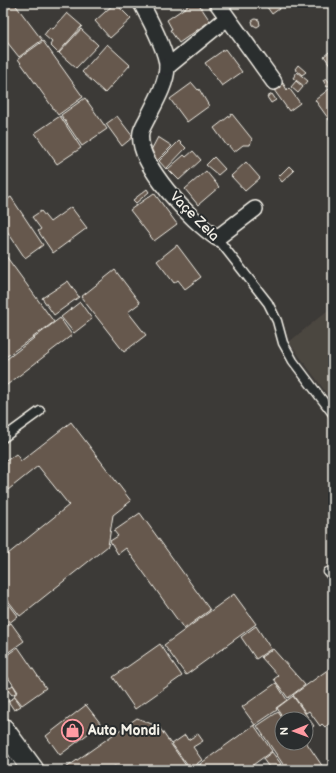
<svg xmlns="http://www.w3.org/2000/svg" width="336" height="773" viewBox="0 0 336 773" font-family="'Balsamiq Sans',sans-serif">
  <rect width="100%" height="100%" fill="#3c3a37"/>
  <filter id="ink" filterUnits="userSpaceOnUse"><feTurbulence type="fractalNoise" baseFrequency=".025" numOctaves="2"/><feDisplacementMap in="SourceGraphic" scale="8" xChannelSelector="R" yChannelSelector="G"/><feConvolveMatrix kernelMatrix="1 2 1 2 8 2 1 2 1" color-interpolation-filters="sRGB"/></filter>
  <g filter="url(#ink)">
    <!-- built -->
    <polygon fill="#4c4641" points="333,306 333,402 289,342"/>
    <!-- building -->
    <g fill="#66584d" stroke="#f4f1e8">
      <polygon points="10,3 14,3 42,40 19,57 7,42 3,45 3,8"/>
      <polygon points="115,3 131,19 110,38 95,21"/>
      <polygon points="192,3 198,3 210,21 179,43 170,30 172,29 167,20"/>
      <polygon points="254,3 263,3 257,7"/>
      <polygon points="264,3 291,3 284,8 283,6 272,14"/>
      <polygon points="67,13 82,26 58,53 50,45 52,42 44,35 50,27 53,29"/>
      <polygon points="255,19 259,20 260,25 257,27 253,25 252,21"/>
      <polygon points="81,29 98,45 76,68 59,53"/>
      <polygon points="43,41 83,97 58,115 18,59"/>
      <polygon points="107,44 130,65 105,93 82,72"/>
      <polygon points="225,49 242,72 222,86 205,63"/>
      <polygon points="333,49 333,69 324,56"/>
      <polygon points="298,65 306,72 302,75 295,69"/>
      <polygon points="297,72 308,81 304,86 293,78"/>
      <polygon points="326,78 331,84 327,87 323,80"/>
      <polygon points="296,81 303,87 298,93 291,87"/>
      <polygon points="192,83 198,90 199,89 209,106 187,122 170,99"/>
      <polygon points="283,83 287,90 289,88 300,103 289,111 274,90"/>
      <polygon points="333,86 333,125 315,100"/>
      <polygon points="272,94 276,100 271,103 267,97"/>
      <polygon points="85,98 107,129 82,146 61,115"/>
      <polygon points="232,114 252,139 250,145 243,145 234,152 228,145 227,146 214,128"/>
      <polygon points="60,116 81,148 57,164 35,133"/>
      <polygon points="117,116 133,137 122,146 106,124"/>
      <polygon points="158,137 172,146 157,161 149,154"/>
      <polygon points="179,141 186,148 166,169 159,161"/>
      <polygon points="193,151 201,160 179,180 168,169 184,155 186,157"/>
      <polygon points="214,157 225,169 218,175 206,165"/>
      <polygon points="246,162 260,178 245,191 231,176"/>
      <polygon points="289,166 294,171 282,182 278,177"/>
      <polygon points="206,171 219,187 198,205 185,189"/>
      <polygon points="147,189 149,192 136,203 133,200"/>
      <polygon points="154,193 177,224 154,241 130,210"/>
      <polygon points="11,197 43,245 25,258 3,225 3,202"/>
      <polygon points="71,207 87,228 53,253 38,231 41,229 32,217 41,211 50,222"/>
      <polygon points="177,245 201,277 185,289 178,280 174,283 157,261"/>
      <polygon points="3,252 54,322 3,359"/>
      <polygon points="115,270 140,303 128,312 146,335 124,352 81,297"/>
      <polygon points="68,281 79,297 54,315 42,298"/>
      <polygon points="80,302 92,319 74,333 61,317"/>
      <polygon points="60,318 72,335 3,388 3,362"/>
      <polygon points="71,422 131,501 113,515 108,546 20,616 3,594 3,558 69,505 38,466 3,494 3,463 16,454 21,461"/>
      <polygon points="140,513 210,610 184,629 126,548 118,554 110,541 118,536 114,531"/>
      <polygon points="234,594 256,624 186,675 164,645"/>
      <polygon points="3,596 18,616 3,628"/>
      <polygon points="11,623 24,641 3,656 3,629"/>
      <polygon points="256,626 271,649 256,659 241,637"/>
      <polygon points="160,644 182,676 135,709 113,677"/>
      <polygon points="18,647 46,688 22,705 14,695 18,692 3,670 3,658"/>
      <polygon points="273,649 305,685 288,698 274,679 278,676 261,657"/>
      <polygon points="333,666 333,721 325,727 322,724 320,726 309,711 306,713 293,695"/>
      <polygon points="276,683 287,700 276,708 277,710 255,725 242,707"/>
      <polygon points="13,685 17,692 12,695 7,689"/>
      <polygon points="293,696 314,726 306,731 306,719 284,719 277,708"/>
      <polygon points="15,697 21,706 14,710 8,701"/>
      <polygon points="86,705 101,724 60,755 46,736"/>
      <polygon points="278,712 283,719 282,743 306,742 325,770 287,770 257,726"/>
      <polygon points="137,718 159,727 189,770 118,770 115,766 110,770 63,770"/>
      <polygon points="254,725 272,751 246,770 204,770 200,764"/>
      <polygon points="198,734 203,741 193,747 202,760 190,769 172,744 185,735 188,740"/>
      <polygon points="272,752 281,764 271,770 263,759"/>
      <polygon points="199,764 203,770 190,770"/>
    </g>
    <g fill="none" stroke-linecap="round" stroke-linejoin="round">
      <defs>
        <g id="lane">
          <polyline points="217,238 268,303 277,321 283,343 293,361 333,414"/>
          <polyline points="3,438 40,411"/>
          <polyline points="328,572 333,577"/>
        </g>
        <g id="street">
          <path d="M141,3C148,16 168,54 167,68C166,85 155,103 147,119C145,123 142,128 141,132C135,164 193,222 217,238L255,209"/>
          <polyline points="217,3 274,82"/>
          <polyline points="167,67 227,18"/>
        </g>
        <g id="secondary">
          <polyline points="3,729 33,770"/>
          <polyline points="3,765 6,770"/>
        </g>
      </defs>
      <!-- lane casing -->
      <use href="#lane" stroke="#f4f1e8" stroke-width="11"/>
      <!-- street casing -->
      <use href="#street" stroke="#f4f1e8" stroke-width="18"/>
      <!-- secondary casing -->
      <use href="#secondary" stroke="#f4f1e8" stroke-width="24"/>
      <!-- lane -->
      <use href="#lane" stroke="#2a2d2e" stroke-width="8"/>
      <!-- street -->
      <use href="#street" stroke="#2a2d2e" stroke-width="15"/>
      <!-- secondary -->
      <use href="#secondary" stroke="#2a2d2e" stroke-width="21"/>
    </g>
  </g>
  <!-- icons -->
  <defs>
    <symbol id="shop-ring" viewBox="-11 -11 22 22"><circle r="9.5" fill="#2a2d2e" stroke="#ff9aa2" stroke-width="1.5"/><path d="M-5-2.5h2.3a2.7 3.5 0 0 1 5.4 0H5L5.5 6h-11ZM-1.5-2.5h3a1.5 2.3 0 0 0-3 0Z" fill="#ff9aa2"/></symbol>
  </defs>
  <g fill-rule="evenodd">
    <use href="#shop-ring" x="60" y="718" width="25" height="25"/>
  </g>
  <g text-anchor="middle" stroke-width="4" stroke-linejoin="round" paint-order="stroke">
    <!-- street labels -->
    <g font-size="14" fill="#f4f1e8" stroke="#2a2d2e">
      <text transform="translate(195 216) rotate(45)" y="5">Vaçe Zela</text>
    </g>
    <!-- poi labels -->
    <g font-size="14" font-weight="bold" fill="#f4f1e8" stroke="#2a2d2e" text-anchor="start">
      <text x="88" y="735">Auto Mondi</text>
    </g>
  </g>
  <!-- margin -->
  <rect width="336" height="773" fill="none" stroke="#2a2d2e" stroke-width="16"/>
  <rect x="8" y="8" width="320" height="757" fill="none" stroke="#f4f1e8" stroke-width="1.5" filter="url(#ink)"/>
  <!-- north arrow -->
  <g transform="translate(294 731) rotate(269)"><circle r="19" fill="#2a2d2e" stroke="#7b7b78"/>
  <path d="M0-3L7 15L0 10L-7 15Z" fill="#ff9aa2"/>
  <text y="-6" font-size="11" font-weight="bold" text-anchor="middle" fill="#f4f1e8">N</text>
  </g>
</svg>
